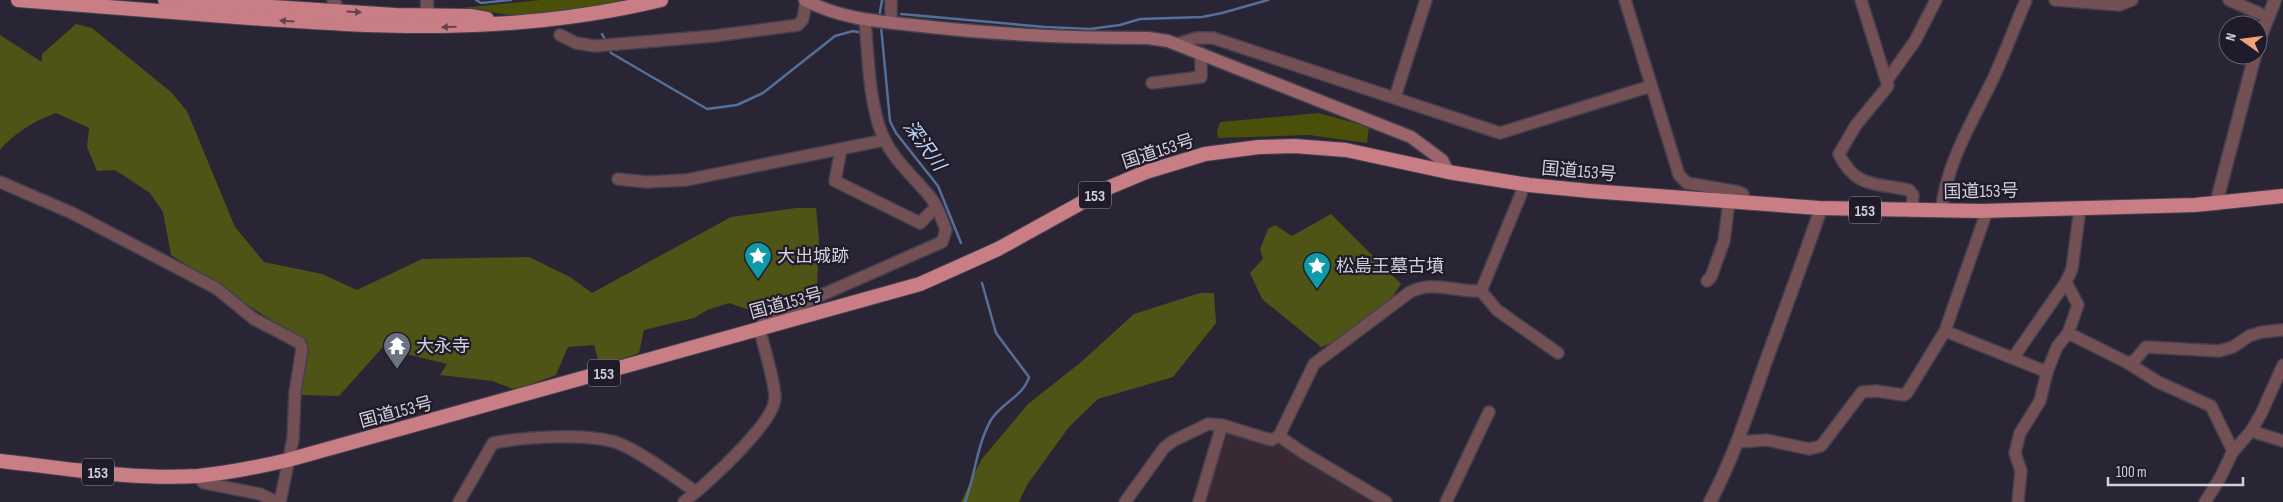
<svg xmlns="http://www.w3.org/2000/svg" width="2283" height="502" viewBox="0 0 2283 502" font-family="'Sofia Sans Condensed','Noto Sans JP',sans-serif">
  <rect width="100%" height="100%" fill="#292534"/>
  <!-- industrial -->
  <polygon fill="#392934" points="1222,425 1279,436 1386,502 1199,502"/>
  <!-- green -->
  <g fill="#4a4f0a">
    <polygon points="541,0 637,0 525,17 461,8"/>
    <polygon points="1319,113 1369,127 1367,143 1309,135 1218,138 1217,131 1220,122"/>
  </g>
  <!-- forest -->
  <g fill="#4e5316">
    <path d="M76,24L92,28L171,92L187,111L235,227L264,262L322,274L357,290L422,259L529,257L570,277L592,293L731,217L796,208H816L819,239L817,287L758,313L729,303L707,310L694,318L644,330L639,353L600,367L594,345L568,347L556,375L516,390L492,381L440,375L447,364L382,348L339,396L302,395L300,380L308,344L171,255L163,212L150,193L115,170L97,171L87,147L89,128L56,113C36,120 14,133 0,150V35L42,62V54Z"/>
    <polygon points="1331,214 1401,284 1390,301 1332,343 1321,347 1262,299 1250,273 1263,259 1260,249 1268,229 1275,225 1292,236"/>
    <polygon points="1200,293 1214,293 1216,323 1173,377 1098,399 1069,427 1027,485 1019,502 961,502 981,460 1028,404 1080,363 1134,314"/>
  </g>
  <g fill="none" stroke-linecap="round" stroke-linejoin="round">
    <!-- stream -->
    <g stroke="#546f98" stroke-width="2.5">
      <polyline points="476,0 481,3 511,0"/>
      <polyline points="901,14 1045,27 1090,29 1120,25 1140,19 1202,17 1222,13 1268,0"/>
      <polyline points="879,18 882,0"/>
      <polyline points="881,26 890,121 896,133 938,186 961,243"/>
      <polyline points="602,34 606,41"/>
      <polyline points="609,49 611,53 707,109 737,105 763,93 835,36 853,31 862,33"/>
      <path d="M965,502C975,476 977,444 991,420C1002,402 1023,397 1029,377L996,333L982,283"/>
    </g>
    <defs>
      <g id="minor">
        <polyline points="333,0 336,4"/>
        <polyline points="1625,0 1679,175 1687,183 1739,192 1743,194 1744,202"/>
        <path d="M1861,0L1888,86L1856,125L1839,154C1855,188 1876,183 1909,190L1913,195L1912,211"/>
        <polyline points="2055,0 2119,5 2132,0"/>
        <polyline points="2229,0 2268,17"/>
        <polyline points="891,23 891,0"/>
        <polyline points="560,35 576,43 595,46 714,36 798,25 803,19 806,1"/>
        <polyline points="1177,44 1196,38 1213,38 1500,133 1651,86"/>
        <polyline points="1887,80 1915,41 1936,0"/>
        <polyline points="1152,83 1201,77 1201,53"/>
        <polyline points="1395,97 1426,0"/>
        <polyline points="841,149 835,181 920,223 936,207"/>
        <polyline points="618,179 647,182 686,180 885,140"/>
        <polyline points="0,182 72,213 216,288 254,319 300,343 302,349 295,392 293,439 280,502"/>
        <path d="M1941,211C1947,162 1972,122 1993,79C2005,53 2015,26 2026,0"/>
        <polyline points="1707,281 1711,277 1724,241 1729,201"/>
        <polyline points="2066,282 2078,305 2068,333"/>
        <polyline points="1481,291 1497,310 1558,353"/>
        <polyline points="1945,331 2047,372"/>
        <polyline points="2013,358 2066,282 2072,269 2080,208"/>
        <polyline points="2128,363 2158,382 2211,406 2233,451"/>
        <polyline points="2251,431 2283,441"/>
        <polyline points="1279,436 1302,452 1386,502"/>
        <polyline points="1738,442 1767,440 1809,449 1821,446 1862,392 1876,391 1904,395 1907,393 1945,331 1987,211"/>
        <polyline points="197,476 204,483 260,494 277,502"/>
        <path d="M459,502L493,443C525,437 584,433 615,442C637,449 676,478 696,492"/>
        <path d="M684,502C705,485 774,424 775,398C775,381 764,349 760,330L765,320L942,242L946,230C942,220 938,207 931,198C915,178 892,159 882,134C869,103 868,54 865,20"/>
        <path d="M1125,502L1164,448L1173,441L1208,424L1222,425L1271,440L1279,436L1314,364L1410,292C1433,280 1455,292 1481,291L1521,194L1523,184"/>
        <polyline points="1199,502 1222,425"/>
        <polyline points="1446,502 1489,412"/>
        <polyline points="2018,502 2021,471 2015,453 2020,433 2040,401 2047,372 2057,347 2068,333 2128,363 2135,360 2146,347 2219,351 2233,347 2249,336 2262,332 2283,330"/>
        <polyline points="2205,502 2220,478 2232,453 2251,431 2261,414 2283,365"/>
      </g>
      <g id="tertiary">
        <polyline points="427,0 427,25"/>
        <polyline points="2258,43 2275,0"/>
        <polyline points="2216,204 2255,55"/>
        <path d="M1710,502C1734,457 1749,409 1766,361C1784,312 1802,264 1819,214V208"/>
      </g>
      <path id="secondary" d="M805,0C844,21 887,22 931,27C1004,35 1075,38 1148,38L1168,41L1411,137L1442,160L1448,172"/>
      <g id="trunk">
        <path d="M18,0C91,6 163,11 236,17C384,28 516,35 661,0"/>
        <polyline points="165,0 395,15 470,16 487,19"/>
        <path d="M0,461C65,468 132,480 198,476C228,473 258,467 288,460L920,284L998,249L1110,187L1146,172L1205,154L1259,147L1294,146L1346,150L1448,172L1529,185L1590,191L1819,208L1980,211L2195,205L2283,196"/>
      </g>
    </defs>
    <!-- minor casing -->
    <use href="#minor" stroke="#44404f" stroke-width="14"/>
    <!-- tertiary casing -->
    <use href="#tertiary" stroke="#44404f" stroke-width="15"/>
    <!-- secondary casing -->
    <use href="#secondary" stroke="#44404f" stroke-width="15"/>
    <!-- trunk casing -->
    <use href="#trunk" stroke="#44404f" stroke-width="16"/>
    <!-- minor -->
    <use href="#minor" stroke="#725053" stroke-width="11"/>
    <!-- tertiary -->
    <use href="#tertiary" stroke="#725053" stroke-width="12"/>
    <!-- secondary -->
    <use href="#secondary" stroke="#9b656b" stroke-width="12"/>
    <!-- trunk -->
    <use href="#trunk" stroke="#c97e86" stroke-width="14"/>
  </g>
  <!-- one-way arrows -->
  <defs><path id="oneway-solid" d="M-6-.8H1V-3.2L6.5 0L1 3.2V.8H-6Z" transform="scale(1.25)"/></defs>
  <g fill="#63434f">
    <use href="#oneway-solid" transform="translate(354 12) rotate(3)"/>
    <use href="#oneway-solid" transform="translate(287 21) rotate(-176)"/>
    <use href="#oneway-solid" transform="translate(449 27) rotate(178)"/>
  </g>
  <!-- icons -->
  <defs>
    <symbol id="sight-pin" viewBox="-11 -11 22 30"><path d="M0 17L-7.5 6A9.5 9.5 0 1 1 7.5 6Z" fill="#0f9aa8" stroke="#1f1b2a"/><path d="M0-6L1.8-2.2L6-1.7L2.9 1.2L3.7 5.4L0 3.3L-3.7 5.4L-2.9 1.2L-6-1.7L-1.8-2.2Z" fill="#fff"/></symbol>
    <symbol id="temple-pin" viewBox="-11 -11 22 30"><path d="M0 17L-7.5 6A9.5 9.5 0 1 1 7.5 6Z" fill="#6b7280" stroke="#1f1b2a"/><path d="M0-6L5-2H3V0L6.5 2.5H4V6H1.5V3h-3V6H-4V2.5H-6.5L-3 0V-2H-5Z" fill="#fff"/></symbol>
  </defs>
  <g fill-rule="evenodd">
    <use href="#sight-pin" x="742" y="240" width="32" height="43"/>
    <use href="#sight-pin" x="1301" y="250" width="32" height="43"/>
    <use href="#temple-pin" x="381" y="330" width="32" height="43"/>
  </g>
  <g text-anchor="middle" stroke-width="4.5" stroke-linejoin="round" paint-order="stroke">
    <!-- shield labels -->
    <g fill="#1f1b2a" stroke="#9c9aa5" stroke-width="1">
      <rect x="1079" y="181.5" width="32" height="27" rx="4"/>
      <rect x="1849" y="196.5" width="32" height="27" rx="4"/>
      <rect x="588" y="359.5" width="32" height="27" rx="4"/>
      <rect x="82" y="458.5" width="32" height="27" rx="4"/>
    </g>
    <g font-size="16" font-weight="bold" fill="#d2d0da">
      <text x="1095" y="201">153</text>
      <text x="1865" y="216">153</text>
      <text x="604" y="379">153</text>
      <text x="98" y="478">153</text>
    </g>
    <!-- street labels -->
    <g font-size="18" fill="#d2d0da" stroke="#1f1b2a">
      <text transform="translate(1158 151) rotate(-18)" y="6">国道153号</text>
      <text transform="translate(1579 171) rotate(5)" y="6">国道153号</text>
      <text transform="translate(1981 191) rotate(-1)" y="6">国道153号</text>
      <text transform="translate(786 303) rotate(-15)" y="6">国道153号</text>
      <text transform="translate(396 412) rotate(-15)" y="6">国道153号</text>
    </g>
    <!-- poi labels -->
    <g font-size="18" fill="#d2d0da" stroke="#1f1b2a" text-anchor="start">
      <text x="777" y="262">大出城跡</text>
      <text x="1336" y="272">松島王墓古墳</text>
      <text x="416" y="352">大永寺</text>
    </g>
    <!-- water labels -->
    <g font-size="19" font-style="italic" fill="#bdd4f5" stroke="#1f1b2a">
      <text transform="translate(925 145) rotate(54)" y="7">深沢川</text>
    </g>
  </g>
  <!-- north arrow -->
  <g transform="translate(2243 40) rotate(284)"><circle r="24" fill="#1f1b2a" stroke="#676370"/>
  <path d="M0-4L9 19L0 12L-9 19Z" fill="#f0a279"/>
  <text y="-8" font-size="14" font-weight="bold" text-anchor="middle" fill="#d2d0da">N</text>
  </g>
  <!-- scale -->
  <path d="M2108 477v8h135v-8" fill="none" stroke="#d2d0da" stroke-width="2.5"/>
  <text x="2116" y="477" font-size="15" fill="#d2d0da" stroke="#1f1b2a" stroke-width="4" paint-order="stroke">100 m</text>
</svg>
